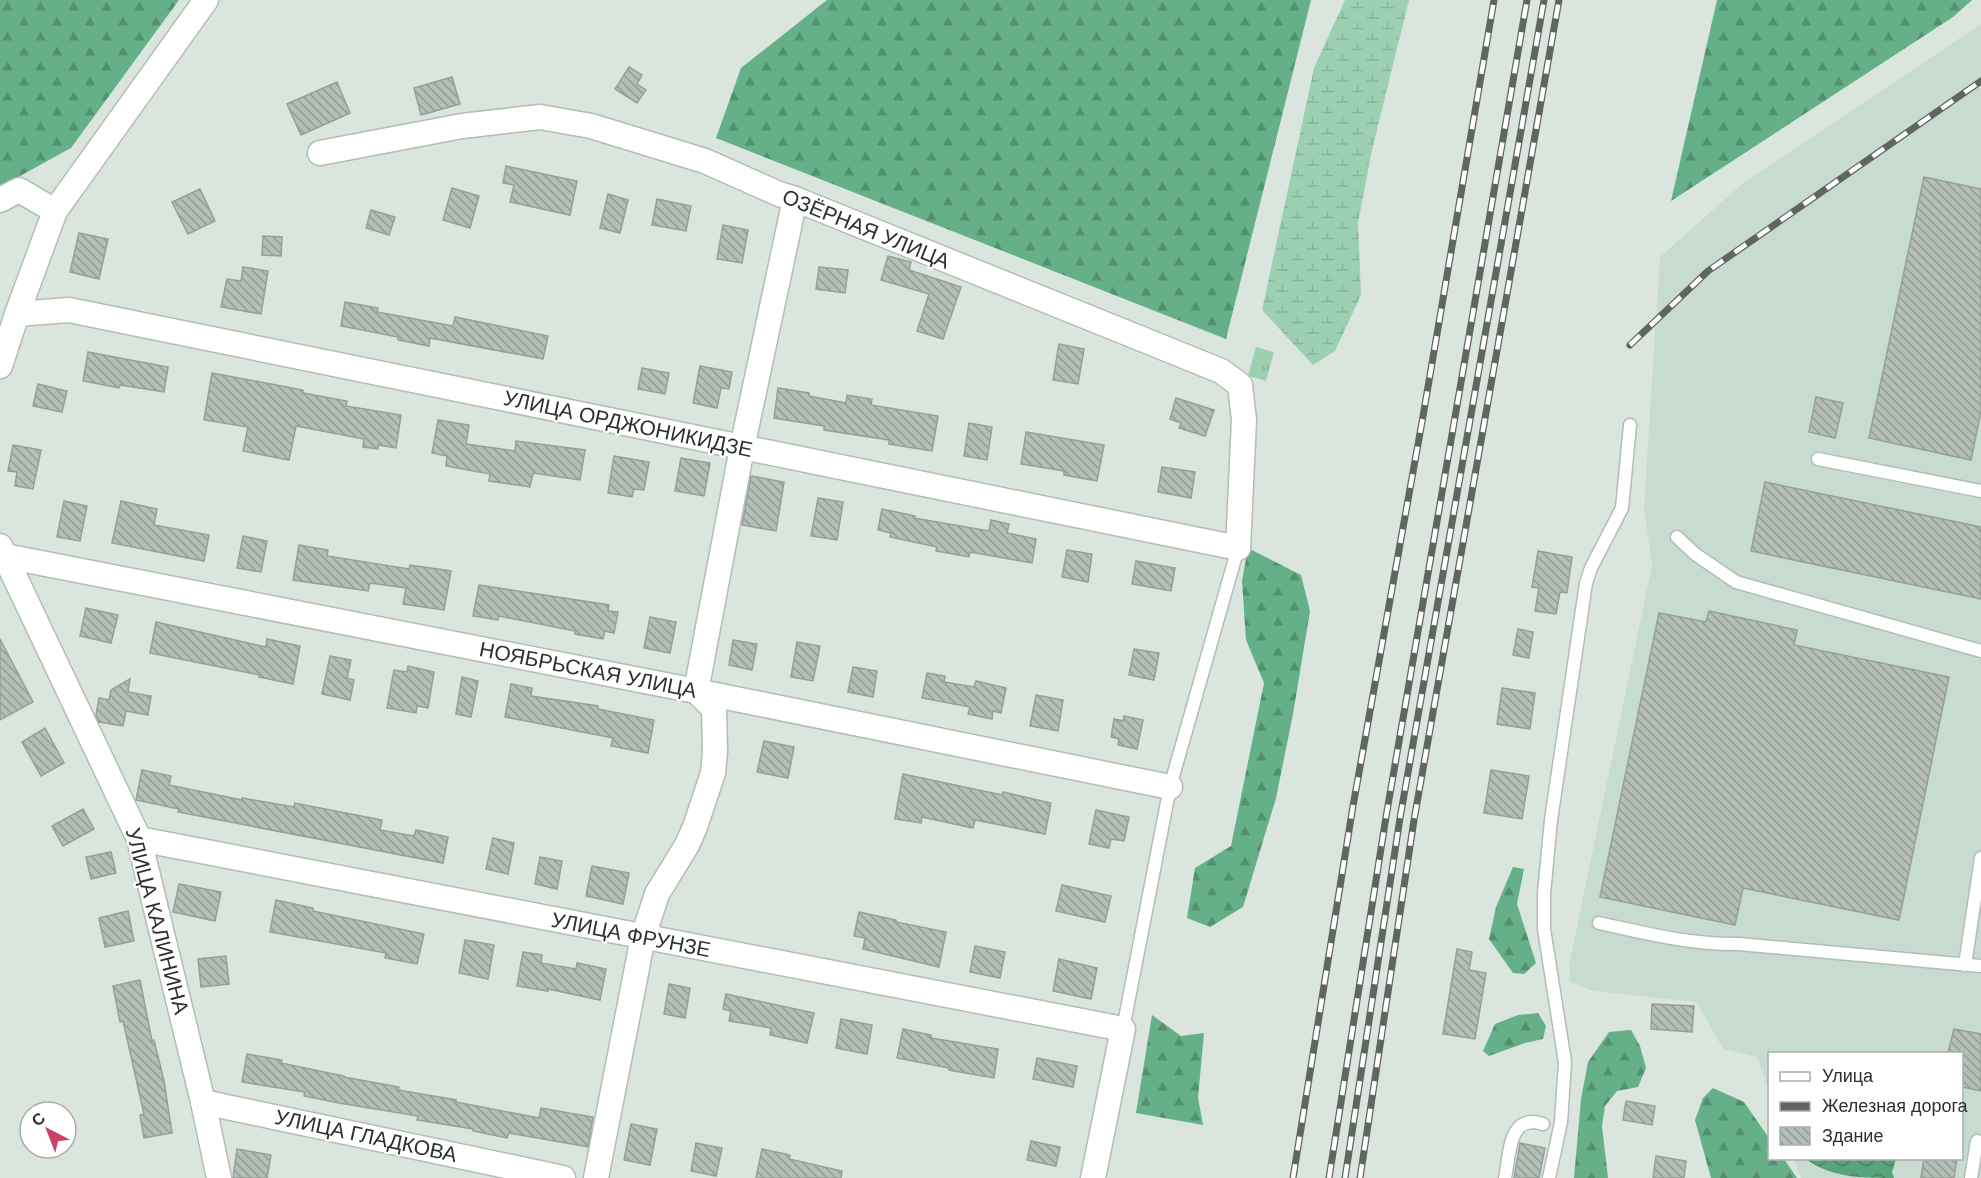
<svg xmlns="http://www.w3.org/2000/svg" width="1981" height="1178" viewBox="0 0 1981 1178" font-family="Arial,sans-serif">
  <defs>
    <pattern id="grass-tufts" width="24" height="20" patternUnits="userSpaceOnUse" patternTransform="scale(1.5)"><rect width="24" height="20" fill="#9dd0b3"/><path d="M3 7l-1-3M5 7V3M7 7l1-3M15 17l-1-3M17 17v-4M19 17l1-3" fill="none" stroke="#88b39a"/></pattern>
    <pattern id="forest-firs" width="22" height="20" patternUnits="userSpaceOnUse" patternTransform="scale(1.5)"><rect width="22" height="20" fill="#65b088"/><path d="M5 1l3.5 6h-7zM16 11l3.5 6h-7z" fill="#549070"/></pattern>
    <pattern id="wetland-marsh" width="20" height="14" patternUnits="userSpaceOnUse" patternTransform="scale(1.5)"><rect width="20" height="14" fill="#9dd0b3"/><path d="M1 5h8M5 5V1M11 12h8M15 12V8" fill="none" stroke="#88b39a"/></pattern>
    <pattern id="water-waves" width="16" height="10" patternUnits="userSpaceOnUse" patternTransform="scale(1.5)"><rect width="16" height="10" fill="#57a37b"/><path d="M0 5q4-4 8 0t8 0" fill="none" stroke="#488565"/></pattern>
    <pattern id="building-back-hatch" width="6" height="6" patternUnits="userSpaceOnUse" patternTransform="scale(1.5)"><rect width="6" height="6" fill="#b4bfb8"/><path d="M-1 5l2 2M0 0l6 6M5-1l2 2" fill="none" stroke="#939c96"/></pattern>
  </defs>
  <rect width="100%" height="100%" fill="#dae5de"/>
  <!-- built -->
  <polygon fill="#c8dbd0" points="1981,24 1981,1178 1801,1178 1794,1159 1962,1158 1962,1054 1770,1054 1769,1091 1757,1057 1723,1049 1697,1002 1593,991 1570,982 1569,965 1652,566 1644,507 1660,257 1742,184"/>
  <!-- grass -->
  <polygon fill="url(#grass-tufts)" points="1256,347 1274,352 1266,381 1248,376"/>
  <!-- forest -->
  <g fill="url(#forest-firs)">
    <polygon points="0,0 179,0 71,148 0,187"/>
    <polygon points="827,0 1311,0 1226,339 716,138 741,68"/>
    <polygon points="1717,0 1972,0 1953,17 1671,201"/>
    <polygon points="1248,548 1301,575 1310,611 1293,714 1276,798 1243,907 1210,927 1187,918 1195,868 1231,846 1264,683 1246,640 1242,581"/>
    <polygon points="1513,867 1524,869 1517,904 1536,963 1524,974 1513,973 1489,939 1496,907"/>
    <polygon points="1538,1013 1546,1026 1543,1039 1525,1043 1489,1056 1483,1051 1495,1024 1518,1015"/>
    <polygon points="1152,1015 1181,1036 1204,1033 1198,1098 1203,1125 1136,1113"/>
    <polygon points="1631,1030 1640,1046 1646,1068 1638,1087 1617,1091 1605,1106 1602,1126 1608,1178 1574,1178 1581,1099 1588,1062 1609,1032"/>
    <polygon points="1713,1088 1744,1102 1769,1138 1770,1158 1784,1159 1797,1178 1711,1178 1695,1120 1703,1098"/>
  </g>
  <!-- wetland -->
  <polygon fill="url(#wetland-marsh)" points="1345,0 1409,0 1372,150 1358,223 1361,295 1335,351 1313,365 1262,310 1314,68"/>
  <!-- water -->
  <path fill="url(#water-waves)" d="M1806,1159H1896L1892,1172L1894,1178C1862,1178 1831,1178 1806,1159Z"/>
  <!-- building -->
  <g fill="url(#building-back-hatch)" stroke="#959f99" stroke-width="1.5">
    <polygon points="629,67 642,75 637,84 646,90 637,103 615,89"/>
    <polygon points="452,77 460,104 421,115 414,88"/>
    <polygon points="337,82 350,113 301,135 287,104"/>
    <polygon points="506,166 577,181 570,215 510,202 514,185 503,183"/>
    <polygon points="1924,177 1981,189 1981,411 1971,460 1869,438"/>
    <polygon points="452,188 479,196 470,228 443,220"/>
    <polygon points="200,189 215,221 188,234 172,202"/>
    <polygon points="608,194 628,200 620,233 600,228"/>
    <polygon points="657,199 691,206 686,231 652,225"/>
    <polygon points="371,210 395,217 389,235 366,228"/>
    <polygon points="723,225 748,230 742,263 717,259"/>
    <polygon points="79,233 108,239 99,279 70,272"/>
    <polygon points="263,236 282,237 281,256 262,255"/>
    <polygon points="888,256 911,262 909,270 961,287 943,339 917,331 929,294 881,280"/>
    <polygon points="243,267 268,271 261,314 221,307 227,279 241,281"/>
    <polygon points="819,267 848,270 845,293 816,289"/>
    <polygon points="345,302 378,308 377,312 453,326 455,317 548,336 543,359 430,338 429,346 398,340 398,337 341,326"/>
    <polygon points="1059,344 1084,349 1078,384 1053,380"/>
    <polygon points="88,352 168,367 164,392 120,385 119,388 83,381"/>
    <polygon points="700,366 732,372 729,389 721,388 717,408 693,403"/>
    <polygon points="642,368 669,373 665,394 638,389"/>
    <polygon points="212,373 303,390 303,393 347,401 346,406 401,415 396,448 378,445 378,449 363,447 364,439 296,426 289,460 243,451 248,427 204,420"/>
    <polygon points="38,384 67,391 62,412 33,406"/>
    <polygon points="778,388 809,393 809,396 846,403 847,395 872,399 871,405 938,416 932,451 889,444 889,440 824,430 824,426 774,418"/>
    <polygon points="1816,397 1843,403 1835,438 1809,432"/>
    <polygon points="1176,398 1214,410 1205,436 1179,428 1181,423 1170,419"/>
    <polygon points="438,420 469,425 466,444 515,451 516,441 585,450 580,480 533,473 530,487 489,481 490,474 446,466 447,456 432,453"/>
    <polygon points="969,423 992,427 987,460 964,456"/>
    <polygon points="1026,432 1104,445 1097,481 1064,475 1064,471 1021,464"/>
    <polygon points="13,445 41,450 33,489 15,486 17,472 8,471"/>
    <polygon points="614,456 649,462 644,490 634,489 632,497 608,493"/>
    <polygon points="681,458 710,463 704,496 675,491"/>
    <polygon points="1162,467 1195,472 1191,498 1158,492"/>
    <polygon points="751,476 784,482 776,531 742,525"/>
    <polygon points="1765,482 1981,527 1981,599 1751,551"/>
    <polygon points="818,498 843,502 837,540 811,536"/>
    <polygon points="64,501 87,506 80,541 57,537"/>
    <polygon points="121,501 157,509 154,525 209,535 204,561 112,543"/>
    <polygon points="882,509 915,516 914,518 989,531 991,520 1009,524 1007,533 1036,539 1032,563 970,552 969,557 936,551 937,547 890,537 891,533 878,530"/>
    <polygon points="243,536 267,541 261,572 237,568"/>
    <polygon points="299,545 328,550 327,556 409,569 410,565 451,571 444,610 403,604 406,588 370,583 368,591 293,580"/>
    <polygon points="1067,550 1092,554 1088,582 1062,577"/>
    <polygon points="1538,551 1572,557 1567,593 1560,592 1556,614 1535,611 1539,588 1532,587"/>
    <polygon points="1136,561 1175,568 1171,591 1132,584"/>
    <polygon points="479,585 609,605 608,611 618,612 614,633 605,631 603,639 575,634 575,631 499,616 498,620 473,616"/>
    <polygon points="86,608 118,615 111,643 80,636"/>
    <polygon points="1709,611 1797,630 1794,645 1949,677 1899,920 1743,888 1735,925 1600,897 1659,613 1706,622"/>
    <polygon points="650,617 676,622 670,653 644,648"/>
    <polygon points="156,622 266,647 267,639 300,646 293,684 259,677 260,675 150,653"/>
    <polygon points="1518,629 1533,632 1529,658 1513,655"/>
    <polygon points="0,639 33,702 0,720"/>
    <polygon points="733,640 757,644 752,670 729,665"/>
    <polygon points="797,642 820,646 813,681 791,677"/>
    <polygon points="1134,649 1159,653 1154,680 1129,675"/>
    <polygon points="330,656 351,660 347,678 354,680 350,700 322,694"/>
    <polygon points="408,666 434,672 428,708 417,706 416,713 387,708 394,670 407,672"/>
    <polygon points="853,667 877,671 873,697 848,692"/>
    <polygon points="927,673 945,676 944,682 974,687 976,681 1006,688 1001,713 993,711 992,719 968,714 970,707 922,698"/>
    <polygon points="462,677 478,681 471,717 456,714"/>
    <polygon points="130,679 128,692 151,696 148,715 126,711 123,726 99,722 96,715 99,698 109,700 111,690"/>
    <polygon points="511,684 532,688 531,696 598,706 598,709 654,720 648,753 611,746 613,738 505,717"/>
    <polygon points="1502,688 1535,693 1530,729 1497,724"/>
    <polygon points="1036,695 1063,700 1058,731 1030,726"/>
    <polygon points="1124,716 1143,720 1137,749 1118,745 1119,739 1111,737 1114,719 1123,721"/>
    <polygon points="45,728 64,763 41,776 22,742"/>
    <polygon points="764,741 794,747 788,778 757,772"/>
    <polygon points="142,770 171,776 169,785 242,800 242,798 294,807 295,803 382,820 380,830 414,836 416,830 448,837 443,863 178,812 179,809 136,800"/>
    <polygon points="1491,770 1529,776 1522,819 1484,813"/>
    <polygon points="903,774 1002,795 1003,792 1051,803 1045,834 975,820 973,828 922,817 921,823 895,819"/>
    <polygon points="83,809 94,829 63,846 52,826"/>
    <polygon points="1096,810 1129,817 1124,841 1111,839 1109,848 1089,844"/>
    <polygon points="493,838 514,843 508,874 486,869"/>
    <polygon points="111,852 116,873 91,879 86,857"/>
    <polygon points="540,857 562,861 557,889 535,884"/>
    <polygon points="592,866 629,873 623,904 586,896"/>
    <polygon points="179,884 221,892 215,921 173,912"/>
    <polygon points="1062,885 1111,896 1105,922 1056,911"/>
    <polygon points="276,900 313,908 313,911 424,934 417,964 385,958 386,953 270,932"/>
    <polygon points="128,911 134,941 105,947 99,918"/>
    <polygon points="859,912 896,920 896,922 946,932 939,967 863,949 865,938 854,936"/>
    <polygon points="465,940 494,945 488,979 459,973"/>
    <polygon points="975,946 1005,952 1000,978 970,972"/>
    <polygon points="1457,949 1472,952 1469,970 1486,973 1475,1039 1443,1034"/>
    <polygon points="523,952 542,955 541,963 576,969 577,963 606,969 600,1000 548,989 548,991 517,986"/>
    <polygon points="226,956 229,984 201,987 198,959"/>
    <polygon points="1059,959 1097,968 1091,999 1053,991"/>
    <polygon points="140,980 152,1041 154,1040 164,1081 172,1133 144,1138 140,1115 144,1114 123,1021 120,1022 113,986"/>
    <polygon points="669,984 690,988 685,1018 664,1014"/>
    <polygon points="726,994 814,1013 807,1043 770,1035 771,1028 729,1021 731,1011 723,1009"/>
    <polygon points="1652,1004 1694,1006 1692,1032 1651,1029"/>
    <polygon points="841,1019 872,1025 867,1054 836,1048"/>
    <polygon points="903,1029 931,1035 931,1038 998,1049 994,1078 949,1070 949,1068 897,1058"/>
    <polygon points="1954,1029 1981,1034 1981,1091 1962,1087 1962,1053 1948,1053"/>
    <polygon points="247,1054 282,1060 281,1063 344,1076 344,1077 399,1087 398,1090 456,1100 456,1102 539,1118 541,1108 593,1117 588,1147 509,1133 507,1138 473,1131 473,1129 417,1120 418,1116 339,1103 304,1096 305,1092 242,1082"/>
    <polygon points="1037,1058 1077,1066 1073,1087 1033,1079"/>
    <polygon points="1626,1101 1655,1106 1652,1125 1623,1120"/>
    <polygon points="631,1124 657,1129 650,1165 624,1160"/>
    <polygon points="1031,1141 1060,1147 1056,1166 1027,1160"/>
    <polygon points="696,1143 722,1148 716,1176 691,1171"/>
    <polygon points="1520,1143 1545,1148 1539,1178 1514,1178"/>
    <polygon points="237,1149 271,1155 267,1178 233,1178"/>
    <polygon points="762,1149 790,1155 789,1159 842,1171 841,1178 756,1178"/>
    <polygon points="1656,1156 1686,1161 1684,1178 1653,1178"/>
    <polygon points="1924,1158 1957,1158 1954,1178 1921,1178"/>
  </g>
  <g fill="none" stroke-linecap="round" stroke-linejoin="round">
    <defs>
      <g id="service">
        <polyline points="1818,459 1981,491"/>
        <polyline points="1677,537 1695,554 1736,582 1981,651"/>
        <path d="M1599,923C1645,933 1691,945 1739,944L1981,966"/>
        <polyline points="1965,965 1981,858"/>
        <polyline points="1123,1029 1170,787 1238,548"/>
        <path d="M1505,1178C1510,1154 1508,1113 1543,1124"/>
        <polyline points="1549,1178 1561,1122 1565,1062 1544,929 1544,893 1551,820 1586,583 1591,568 1622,508 1630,425"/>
        <polyline points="1971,1178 1977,1141"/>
      </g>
      <g id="minor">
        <polyline points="0,200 19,190 55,211 17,314 0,366"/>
        <polyline points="55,211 206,0"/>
        <polyline points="17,314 69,310 1238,548 1244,420 1240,385 1221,371 795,199 779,194 705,161 591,126 540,117 462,126 320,153"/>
        <polyline points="0,546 139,839 203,1102 219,1178"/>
        <polyline points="5,556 696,691 1170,787"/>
        <polyline points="139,839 1123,1029 1093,1178"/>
        <polyline points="203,1102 563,1178"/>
        <polyline points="596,1178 643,937 657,894 687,845 695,827 713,773 715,752 714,709 696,691 742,448 795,199"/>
      </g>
    </defs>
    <!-- service casing -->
    <use href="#service" stroke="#b2bdb6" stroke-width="15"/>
    <!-- minor casing -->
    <use href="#minor" stroke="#b2bdb6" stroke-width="27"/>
    <!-- service -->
    <use href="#service" stroke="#fff" stroke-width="12"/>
    <!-- minor -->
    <use href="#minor" stroke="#fff" stroke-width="24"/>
    <defs>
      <g id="rail">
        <polyline points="1630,345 1708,271 1981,81"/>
        <polyline points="1293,1178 1353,806 1422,422 1494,0"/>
        <polyline points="1329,1178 1386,817 1527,0"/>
        <polyline points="1345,1178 1400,818 1544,0"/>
        <polyline points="1360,1178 1414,820 1559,0"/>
      </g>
    </defs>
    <!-- rail casing -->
    <use href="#rail" stroke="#5f6561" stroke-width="7"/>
    <!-- rail -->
    <use href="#rail" stroke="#fff" stroke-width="4.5" stroke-dasharray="14" stroke-linecap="butt"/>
  </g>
  <g text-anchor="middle" stroke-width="4.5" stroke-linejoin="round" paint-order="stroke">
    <!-- street labels -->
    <g font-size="21" fill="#2d312e" stroke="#fff">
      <text transform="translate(866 229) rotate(22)" y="7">ОЗЁРНАЯ УЛИЦА</text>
      <text transform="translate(628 424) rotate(12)" y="7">УЛИЦА ОРДЖОНИКИДЗЕ</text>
      <text transform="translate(588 670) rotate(11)" y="7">НОЯБРЬСКАЯ УЛИЦА</text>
      <text transform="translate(157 921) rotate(75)" y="7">УЛИЦА КАЛИНИНА</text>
      <text transform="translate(631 935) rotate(11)" y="7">УЛИЦА ФРУНЗЕ</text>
      <text transform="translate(366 1136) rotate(12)" y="7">УЛИЦА ГЛАДКОВА</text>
    </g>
  </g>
  <!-- legend -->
  <rect x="1768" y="1052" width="195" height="108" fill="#ffffff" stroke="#abadab" stroke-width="1.5"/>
  <rect x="1780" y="1072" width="30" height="9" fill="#ffffff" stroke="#abadab" stroke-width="1.5"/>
  <text x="1822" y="1082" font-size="18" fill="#2d312e">Улица</text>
  <rect x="1780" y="1102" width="30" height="9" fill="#5f6561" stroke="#abadab" stroke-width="1.5"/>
  <text x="1822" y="1112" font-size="18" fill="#2d312e">Железная дорога</text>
  <rect x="1780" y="1127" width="30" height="18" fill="url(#building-back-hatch)" stroke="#abadab" stroke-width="1.5"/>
  <text x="1822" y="1142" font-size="18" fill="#2d312e">Здание</text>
  <!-- north arrow -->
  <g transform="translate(48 1130) rotate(318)"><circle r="28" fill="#ffffff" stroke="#abadab" stroke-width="1.5"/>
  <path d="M0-4.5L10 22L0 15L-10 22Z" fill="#ce3f65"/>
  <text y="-9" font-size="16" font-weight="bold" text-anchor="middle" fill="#2d312e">С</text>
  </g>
</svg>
